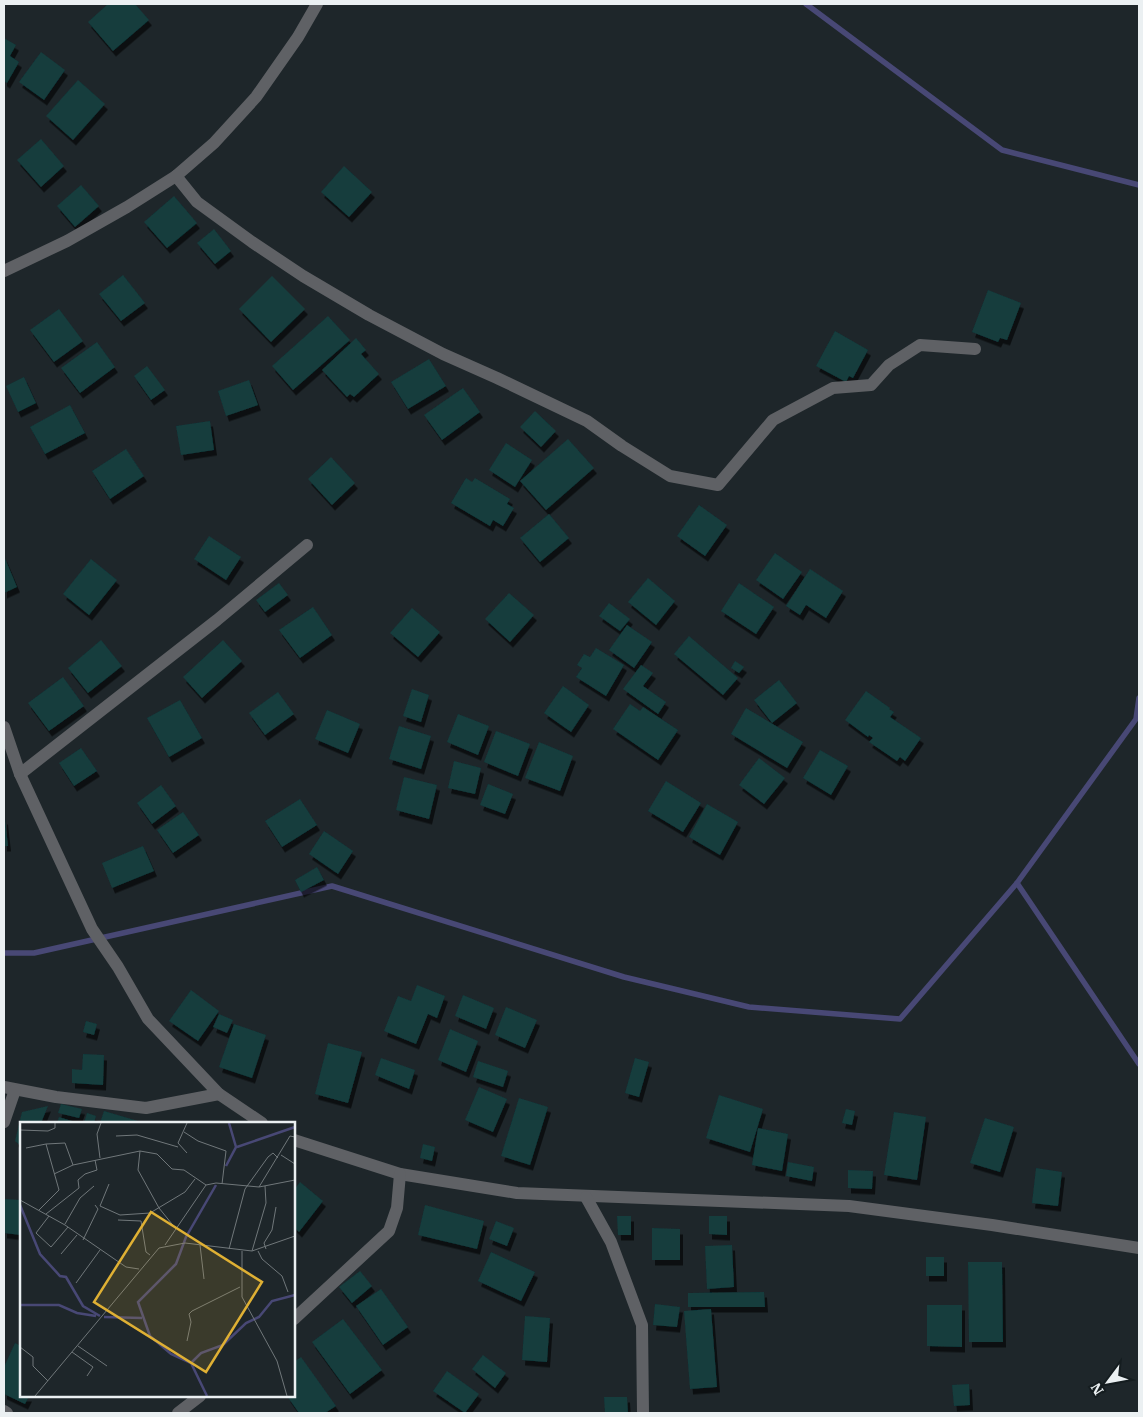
<svg xmlns="http://www.w3.org/2000/svg" width="1143" height="1417" viewBox="0 0 1143 1417" font-family="'IBM Plex Serif',serif">
  <defs>
    <filter id="shadow"><feDropShadow dx="3" dy="5.5" stdDeviation="0" flood-color="#0009"/></filter>
  </defs>
  <rect width="100%" height="100%" fill="#1e262a"/>
  <g fill="none" stroke-linecap="round" stroke-linejoin="round">
    <!-- stream -->
    <g stroke="#484875" stroke-width="5.5">
      <polyline points="806,4 1002,150 1139,185"/>
      <polyline points="1017,883 1139,1064"/>
      <polyline points="4,953 34,953 332,886 624,977 749,1007 900,1019 1017,883 1136,719 1139,698"/>
    </g>
  </g>
  <!-- building -->
  <g fill="#133c3d" filter="url(#shadow)">
    <polygon points="108,4 135,4 149,20 113,51 88,22"/>
    <polygon points="4,38 16,45 10,56 19,62 7,83 4,81"/>
    <polygon points="41,52 65,70 44,100 19,82"/>
    <polygon points="78,80 105,104 73,140 46,116"/>
    <polygon points="41,139 64,166 41,187 17,160"/>
    <polygon points="344,166 372,192 349,217 321,192"/>
    <polygon points="81,185 99,206 75,227 57,206"/>
    <polygon points="174,196 197,223 167,248 144,222"/>
    <polygon points="214,229 231,251 215,264 197,243"/>
    <polygon points="123,275 145,303 121,321 99,294"/>
    <polygon points="272,276 305,309 271,342 239,309"/>
    <polygon points="988,290 1021,303 1007,340 1000,338 998,342 972,332"/>
    <polygon points="59,309 83,341 54,362 30,330"/>
    <polygon points="328,316 350,340 293,390 272,366"/>
    <polygon points="835,331 868,350 853,378 849,376 846,382 816,366"/>
    <polygon points="356,338 366,350 361,354 379,374 354,397 350,394 347,397 322,370"/>
    <polygon points="97,342 115,367 80,393 61,368"/>
    <polygon points="429,359 446,386 408,409 391,382"/>
    <polygon points="147,366 165,390 151,400 134,376"/>
    <polygon points="24,377 36,403 18,412 6,386"/>
    <polygon points="249,380 258,405 226,416 218,391"/>
    <polygon points="463,388 480,412 442,440 424,415"/>
    <polygon points="70,405 85,433 45,454 30,427"/>
    <polygon points="535,411 556,431 541,447 520,427"/>
    <polygon points="210,421 214,450 181,455 176,426"/>
    <polygon points="568,439 594,468 546,510 520,481"/>
    <polygon points="506,443 532,460 515,487 489,470"/>
    <polygon points="126,449 144,476 110,499 92,471"/>
    <polygon points="331,457 355,483 332,505 308,479"/>
    <polygon points="466,478 472,482 475,478 510,499 507,504 514,508 503,526 493,520 490,526 451,503"/>
    <polygon points="699,505 727,525 705,556 677,536"/>
    <polygon points="549,514 569,538 540,562 520,538"/>
    <polygon points="209,536 241,557 226,580 194,559"/>
    <polygon points="775,553 802,572 783,599 756,580"/>
    <polygon points="4,556 17,587 4,593"/>
    <polygon points="91,559 117,580 89,615 63,594"/>
    <polygon points="810,569 843,591 826,618 806,605 800,615 786,606"/>
    <polygon points="648,578 675,601 656,625 628,602"/>
    <polygon points="279,583 288,595 265,612 256,600"/>
    <polygon points="739,583 774,607 756,634 721,611"/>
    <polygon points="509,593 534,615 510,642 485,619"/>
    <polygon points="609,603 630,619 620,631 599,616"/>
    <polygon points="313,607 332,635 300,658 279,630"/>
    <polygon points="412,608 440,632 418,657 390,633"/>
    <polygon points="627,625 652,642 634,668 609,650"/>
    <polygon points="689,636 738,678 723,695 674,654"/>
    <polygon points="101,640 122,666 88,693 68,668"/>
    <polygon points="223,640 242,661 202,698 183,677"/>
    <polygon points="596,648 624,665 606,696 576,677 582,668 577,665 584,654 590,657"/>
    <polygon points="735,661 744,667 739,673 731,668"/>
    <polygon points="641,665 653,673 643,686 666,702 658,714 623,689"/>
    <polygon points="63,677 84,706 49,731 28,703"/>
    <polygon points="779,680 797,703 772,723 754,700"/>
    <polygon points="563,686 589,705 571,732 544,713"/>
    <polygon points="412,689 429,695 421,722 403,716"/>
    <polygon points="866,691 890,708 889,709 894,712 890,717 921,738 905,761 900,757 897,761 869,742 873,738 869,735 868,737 845,720"/>
    <polygon points="278,692 294,714 265,735 249,713"/>
    <polygon points="180,700 202,738 169,757 147,718"/>
    <polygon points="630,704 640,711 643,707 678,730 658,760 613,729"/>
    <polygon points="746,708 803,742 787,768 731,734"/>
    <polygon points="327,710 360,724 348,753 315,739"/>
    <polygon points="458,714 489,726 478,755 447,742"/>
    <polygon points="399,726 431,736 421,769 389,759"/>
    <polygon points="496,731 530,744 518,776 484,762"/>
    <polygon points="539,742 573,756 560,791 525,778"/>
    <polygon points="81,748 97,771 74,786 59,763"/>
    <polygon points="820,750 848,766 831,795 803,778"/>
    <polygon points="759,758 785,778 764,804 739,785"/>
    <polygon points="454,761 481,768 475,794 448,788"/>
    <polygon points="404,777 437,785 429,819 396,810"/>
    <polygon points="666,781 701,803 683,832 648,811"/>
    <polygon points="488,784 513,794 505,814 480,805"/>
    <polygon points="161,785 176,806 152,824 137,803"/>
    <polygon points="300,799 317,825 282,847 265,821"/>
    <polygon points="707,804 738,822 720,855 689,837"/>
    <polygon points="183,812 199,835 173,853 157,830"/>
    <polygon points="4,819 5,819 8,846 4,846"/>
    <polygon points="324,831 353,851 338,874 309,854"/>
    <polygon points="143,846 154,871 112,888 102,863"/>
    <polygon points="317,867 324,880 301,892 295,880"/>
    <polygon points="417,985 445,996 437,1018 428,1014 416,1044 384,1031 398,996 411,1001"/>
    <polygon points="191,990 219,1011 198,1041 169,1021"/>
    <polygon points="463,995 494,1008 486,1029 455,1016"/>
    <polygon points="506,1007 537,1020 525,1048 495,1035"/>
    <polygon points="219,1014 233,1020 227,1033 213,1027"/>
    <polygon points="86,1021 97,1024 94,1035 83,1032"/>
    <polygon points="234,1024 266,1035 252,1078 219,1067"/>
    <polygon points="450,1029 478,1041 466,1072 438,1060"/>
    <polygon points="328,1043 362,1052 348,1103 315,1094"/>
    <polygon points="83,1054 104,1055 103,1085 72,1083 72,1069 82,1070"/>
    <polygon points="381,1058 415,1070 409,1089 375,1075"/>
    <polygon points="635,1058 649,1062 639,1097 625,1093"/>
    <polygon points="478,1061 508,1071 503,1087 473,1077"/>
    <polygon points="479,1087 507,1099 493,1132 465,1120"/>
    <polygon points="719,1095 763,1109 750,1152 706,1138"/>
    <polygon points="519,1098 548,1107 530,1165 501,1156"/>
    <polygon points="61,1104 82,1109 79,1118 58,1113"/>
    <polygon points="48,1106 41,1123 21,1123 21,1146 15,1141 22,1112"/>
    <polygon points="846,1109 855,1111 852,1125 842,1123"/>
    <polygon points="104,1111 138,1121 137,1123 100,1123"/>
    <polygon points="894,1112 926,1117 917,1180 884,1175"/>
    <polygon points="87,1113 96,1116 94,1123 84,1123"/>
    <polygon points="59,1117 78,1123 57,1123"/>
    <polygon points="985,1118 1014,1127 1000,1172 970,1163"/>
    <polygon points="758,1128 788,1134 782,1171 752,1165"/>
    <polygon points="423,1144 435,1147 432,1161 420,1158"/>
    <polygon points="788,1162 814,1167 812,1181 786,1176"/>
    <polygon points="1036,1168 1062,1172 1058,1206 1032,1203"/>
    <polygon points="848,1170 873,1171 872,1189 848,1188"/>
    <polygon points="300,1182 323,1201 299,1232 294,1227 294,1190"/>
    <polygon points="4,1199 21,1200 21,1235 4,1233"/>
    <polygon points="425,1205 484,1221 477,1249 418,1235"/>
    <polygon points="617,1216 631,1216 631,1235 618,1235"/>
    <polygon points="709,1216 727,1216 727,1235 709,1234"/>
    <polygon points="496,1221 514,1228 507,1246 489,1239"/>
    <polygon points="652,1228 680,1229 680,1260 652,1260"/>
    <polygon points="732,1245 734,1287 707,1289 705,1246"/>
    <polygon points="491,1252 535,1272 521,1301 478,1281"/>
    <rect x="926" y="1257" width="18" height="19"/>
    <polygon points="968,1262 1002,1262 1003,1342 969,1342"/>
    <polygon points="360,1271 372,1286 352,1303 339,1287"/>
    <polygon points="381,1289 408,1327 383,1345 356,1306"/>
    <polygon points="764,1292 765,1307 688,1307 688,1293"/>
    <polygon points="655,1304 680,1307 677,1327 653,1325"/>
    <polygon points="927,1305 962,1305 962,1347 927,1346"/>
    <polygon points="711,1309 717,1387 690,1389 684,1311"/>
    <polygon points="525,1316 550,1318 547,1362 522,1360"/>
    <polygon points="343,1319 382,1370 350,1394 312,1342"/>
    <polygon points="15,1343 21,1346 21,1396 29,1396 25,1404 4,1394 4,1367"/>
    <polygon points="483,1355 506,1373 495,1388 472,1369"/>
    <polygon points="301,1357 336,1406 325,1413 299,1413 287,1396 294,1396 294,1362"/>
    <polygon points="447,1371 479,1394 465,1413 433,1391"/>
    <polygon points="969,1384 970,1405 954,1406 952,1385"/>
    <polygon points="604,1397 627,1397 628,1413 605,1413"/>
  </g>
  <g fill="none" stroke-linecap="round" stroke-linejoin="round">
    <!-- minor -->
    <g stroke="#5f6165" stroke-width="12">
      <polyline points="176,176 197,202 252,242 303,276 369,315 443,354 497,378 587,421 622,446 670,476 718,485 773,420 833,388 871,385 889,365 920,345 975,349"/>
      <polyline points="4,271 67,241 127,207 176,176 214,143 256,97 298,37 317,4"/>
      <polyline points="4,727 20,774 92,929 118,967 148,1019 219,1094 262,1123"/>
      <polyline points="20,774 217,620 307,545"/>
      <polyline points="4,1087 56,1097 146,1108 219,1094"/>
      <polyline points="4,1122 15,1090"/>
      <polyline points="294,1140 400,1174 517,1193 849,1206 992,1225 1139,1248"/>
      <polyline points="586,1197 611,1242 642,1325 643,1413"/>
      <polyline points="294,1319 389,1231 397,1208 400,1174"/>
      <polyline points="4,1411 7,1413"/>
      <polyline points="178,1413 200,1396"/>
    </g>
  </g>
  <!-- overview -->
  <g transform="translate(20 1122)">
    <rect width="275" height="275" fill="#1e262a"/>
    <path fill="none" stroke="#484875" stroke-width="2.5" d="M217,25L275,5M206,44L216,25L209,1M0,83L20,132L40,154L46,155L63,184L80,194M0,183H39L57,191L76,194M84,195L122,196M172,240L181,231L203,223L226,201L239,195L252,179L275,173M187,274L171,241L151,232L130,214L118,180L156,142L166,115L196,63"/>
    <path fill="none" stroke="#70777a" stroke-width="1" d="M0,8L28,9L35,6V1M164,10L178,19L206,29L202,62M96,14L117,13L158,25M26,22L45,21L53,43M6,26L26,22L39,68L19,88M120,29L118,48L139,86L156,107M167,31L158,21L167,1M261,33L275,42M80,36L77,12L81,1M34,52L53,43L120,29L137,32L152,47L164,48L186,63M239,65L270,14L275,15M0,78L45,103L106,145L119,147M80,84L100,93L130,91L165,70L175,57M80,84L89,62M26,92L59,66L58,58L65,52L77,48L75,38M29,94L16,111L31,125L48,105M98,98L121,99L126,130L130,133M45,102L60,76L74,64M63,118L78,87L75,83M145,123L186,63L196,61L239,65L275,58M180,123L184,157M209,127L225,67L248,35L253,31L258,36M246,127L244,121L252,108L256,85M222,129V175L257,239L267,274M232,129L246,81L245,64M238,129L242,137L262,154L268,170M41,132L57,113M56,161L80,128M167,219L171,200L169,192L172,189L220,165M58,224L87,244M0,225L13,235V244L28,259M52,230L73,245L67,254M15,274L139,126L165,121L232,129L275,114"/>
    <path fill="#dfb034" fill-opacity="0.15" stroke="#dfb034" stroke-width="2.5" d="M131,90L242,160L186,250L74,180Z"/>
    <rect width="275" height="275" fill="none" stroke="#ebf0f2" stroke-width="2.5"/>
  </g>
  <!-- border -->
  <rect width="1143" height="1417" fill="none" stroke="#ebf0f2" stroke-width="10"/>
  <!-- north arrow -->
  <g transform="translate(1108 1382) rotate(238)" stroke="#151d20" stroke-width="4" paint-order="stroke">
  <path d="M0-4L9 19L0 12L-9 19Z" fill="#ebf0f2"/>
  <text y="-8" font-size="14" font-weight="bold" text-anchor="middle" fill="#ebf0f2">N</text>
  </g>
</svg>
